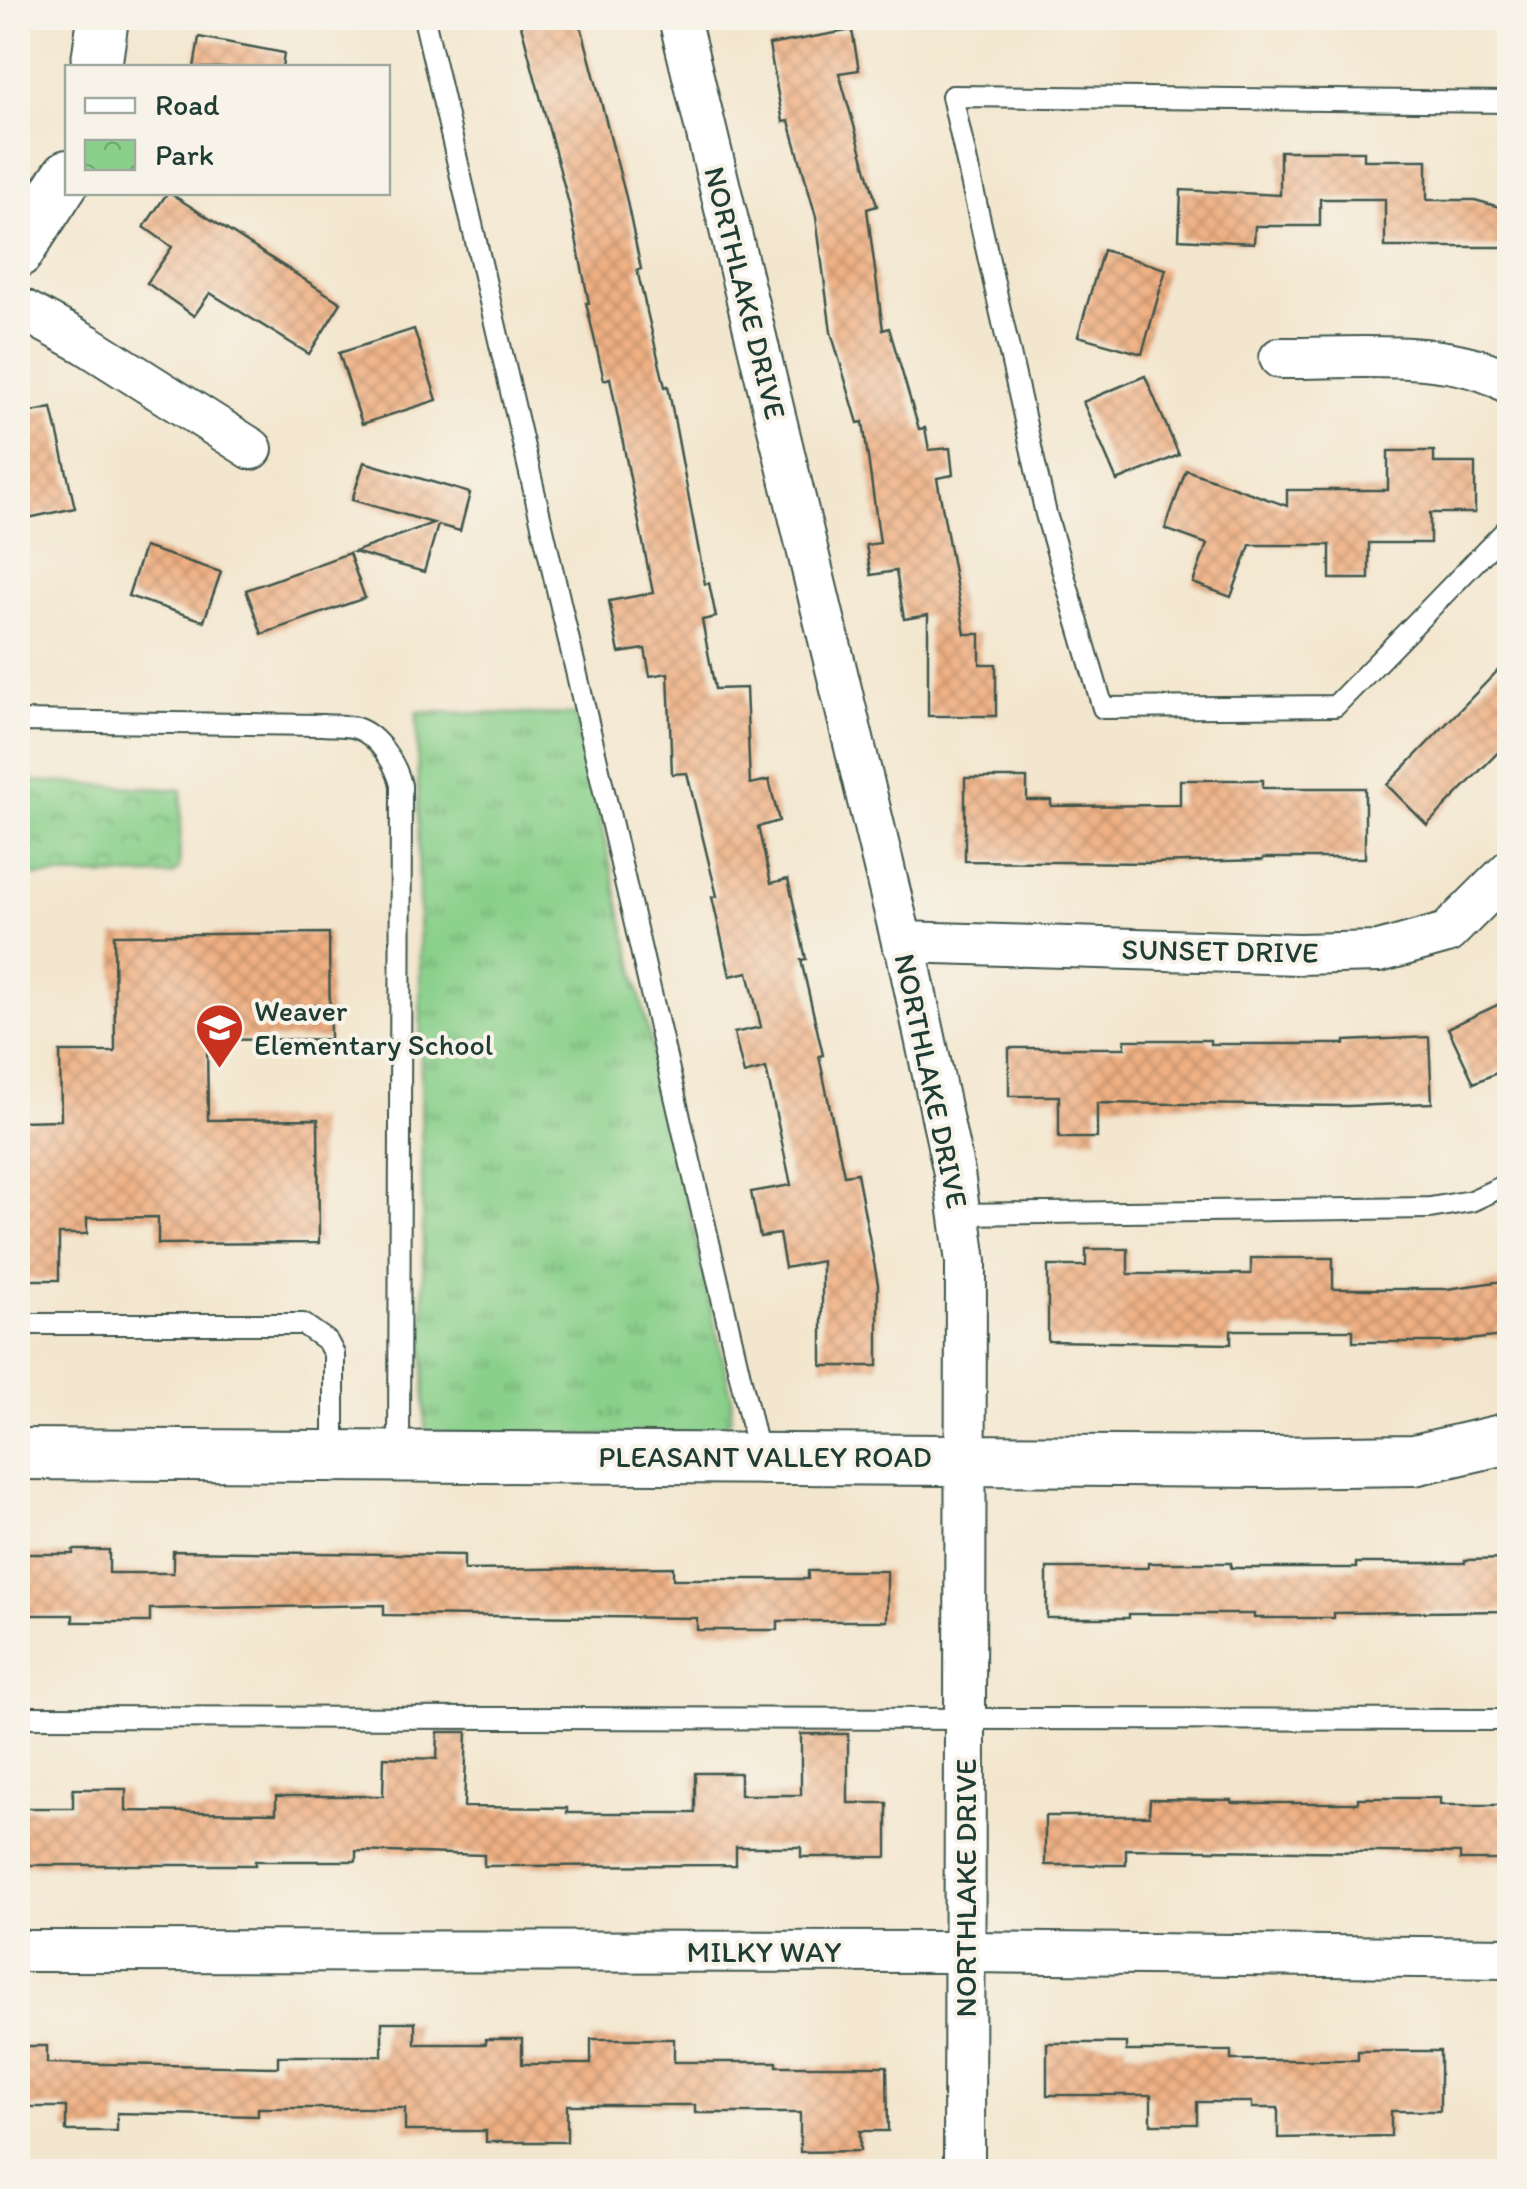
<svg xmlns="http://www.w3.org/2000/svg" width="1527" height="2189" viewBox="0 0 1527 2189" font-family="Itim,sans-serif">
  <defs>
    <pattern id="grass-tufts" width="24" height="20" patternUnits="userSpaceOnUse" patternTransform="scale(2.5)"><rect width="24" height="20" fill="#8ad08b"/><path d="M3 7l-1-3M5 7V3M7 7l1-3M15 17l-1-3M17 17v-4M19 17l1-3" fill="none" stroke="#70aa72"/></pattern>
    <pattern id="park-crowns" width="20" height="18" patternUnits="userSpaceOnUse" patternTransform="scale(2.5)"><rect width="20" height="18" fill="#8ad08b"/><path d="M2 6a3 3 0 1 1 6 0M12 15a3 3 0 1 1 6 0" fill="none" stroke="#70aa72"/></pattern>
    <pattern id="building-cross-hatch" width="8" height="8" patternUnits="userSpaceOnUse" patternTransform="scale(2.5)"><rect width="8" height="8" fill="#f0b083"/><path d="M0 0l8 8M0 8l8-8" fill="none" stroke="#c2906c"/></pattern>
  </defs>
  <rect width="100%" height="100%" fill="#f7f3e8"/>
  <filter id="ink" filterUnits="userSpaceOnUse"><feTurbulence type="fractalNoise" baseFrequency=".01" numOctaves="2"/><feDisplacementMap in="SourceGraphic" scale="20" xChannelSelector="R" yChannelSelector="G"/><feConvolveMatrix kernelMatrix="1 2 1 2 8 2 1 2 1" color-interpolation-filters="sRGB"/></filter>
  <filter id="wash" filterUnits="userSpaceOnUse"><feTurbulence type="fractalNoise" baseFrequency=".0048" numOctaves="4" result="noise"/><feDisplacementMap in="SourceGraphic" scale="40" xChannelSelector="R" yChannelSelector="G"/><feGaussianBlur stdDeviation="2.25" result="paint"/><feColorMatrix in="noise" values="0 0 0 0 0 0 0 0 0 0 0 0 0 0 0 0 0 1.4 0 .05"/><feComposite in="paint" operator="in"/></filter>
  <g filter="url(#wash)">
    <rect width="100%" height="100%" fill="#f3e6ce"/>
    <!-- grass -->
    <polygon fill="url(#grass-tufts)" stroke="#548660" stroke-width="2.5" points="417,712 576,715 732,1398 731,1418 717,1433 704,1436 425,1434"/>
    <!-- park -->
    <polygon fill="url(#park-crowns)" stroke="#548660" stroke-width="2.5" points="18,780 182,790 179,868 173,875 18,876"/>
    <g id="blocks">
      <!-- building -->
      <g fill="url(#building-cross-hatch)">
        <polygon points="519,18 579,18 626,197 641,269 637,270 665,387 668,386 705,584 709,583 716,617 702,620 715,689 746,688 750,784 769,780 779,821 758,827 771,883 788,879 806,959 801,960 823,1055 819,1056 844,1175 857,1173 878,1284 878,1366 822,1366 822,1261 785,1268 779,1234 760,1237 751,1192 791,1185 766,1068 744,1074 734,1033 761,1027 748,972 730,976 712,897 717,896 687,773 672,774 668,673 650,676 645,649 619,653 609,601 653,593 610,378 604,380 586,303 589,303 569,204"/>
        <polygon points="852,30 859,70 839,73 877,206 867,209 883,330 889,328 919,429 925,428 929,450 950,448 953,475 937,478 965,634 980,634 980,664 996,664 996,716 928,716 928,615 904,619 896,571 871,575 866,545 880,543 863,422 858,423 831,332 816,217 789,121 783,122 769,45"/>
        <polygon points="199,37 284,53 282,68 194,68"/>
        <polygon points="1280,151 1364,151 1364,160 1427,160 1427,200 1475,200 1510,210 1510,247 1385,247 1385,199 1320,199 1320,226 1255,226 1254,243 1179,239 1181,190 1280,195"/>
        <polygon points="168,192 341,303 309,354 210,293 194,316 147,283 172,247 144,227"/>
        <polygon points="1103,250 1166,269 1142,354 1078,336"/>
        <polygon points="414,329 437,400 362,424 339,353"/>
        <polygon points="1145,376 1179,455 1117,481 1083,402"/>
        <polygon points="52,408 75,508 28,518 23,494 18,496 18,415"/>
        <polygon points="1388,451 1434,451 1434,463 1475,463 1475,513 1430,513 1430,543 1369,543 1369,579 1330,579 1330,545 1250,545 1231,597 1193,583 1207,544 1165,529 1186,470 1287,506 1287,490 1388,490"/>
        <polygon points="364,462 470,493 460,531 438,525 424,572 354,552 433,523 352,500"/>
        <polygon points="144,547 221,572 204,621 128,596"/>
        <polygon points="349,553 365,598 262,634 246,590"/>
        <polygon points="1510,658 1510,740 1427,825 1387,785"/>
        <polygon points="965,778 1027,778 1027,800 1051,800 1051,806 1180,805 1180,780 1263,780 1263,788 1365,788 1365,858 1263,858 1263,860 1151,863 965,861"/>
        <polygon points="329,933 330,1039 207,1040 208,1120 318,1119 319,1243 158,1244 158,1217 87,1218 87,1234 59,1234 59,1280 18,1280 18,1121 61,1120 60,1052 115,1052 114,935"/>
        <polygon points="1510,999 1510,1067 1474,1083 1448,1028"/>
        <polygon points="1429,1037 1432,1103 1347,1106 1097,1103 1097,1138 1059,1138 1059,1096 1009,1096 1009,1048 1125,1048 1125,1040 1210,1040 1210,1044 1345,1044 1345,1041"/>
        <polygon points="1086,1249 1128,1249 1128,1274 1251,1274 1251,1258 1333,1258 1333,1289 1447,1289 1510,1280 1510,1335 1454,1342 1353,1342 1353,1330 1231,1330 1231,1344 1048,1341 1048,1266 1086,1266"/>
        <polygon points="73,1550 109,1550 109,1573 173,1573 173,1551 464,1555 464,1570 673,1567 673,1579 808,1579 808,1571 887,1571 887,1621 778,1621 778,1630 697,1630 697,1618 384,1615 384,1605 150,1609 150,1622 73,1622 73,1615 18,1615 18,1554 73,1554"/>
        <polygon points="1510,1559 1510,1611 1334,1613 1334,1618 1254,1618 1254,1614 1129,1614 1129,1618 1047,1618 1047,1568 1148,1568 1148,1563 1231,1563 1231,1568 1356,1568 1356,1563 1465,1563 1465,1560"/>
        <polygon points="438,1732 467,1732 464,1807 567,1808 567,1813 695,1813 695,1773 740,1773 740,1795 801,1795 801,1734 848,1734 848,1803 887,1803 887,1857 801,1857 801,1847 736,1847 736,1865 484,1866 484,1855 356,1851 356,1861 255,1861 255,1865 18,1865 18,1808 73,1808 73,1789 126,1789 126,1811 276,1813 276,1796 383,1796 384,1757 437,1759"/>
        <polygon points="1358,1798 1440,1798 1440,1805 1510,1805 1510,1860 1460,1860 1460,1853 1126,1849 1126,1865 1045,1865 1045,1816 1149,1816 1150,1799 1232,1800 1232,1803 1358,1803"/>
        <polygon points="382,2022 415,2022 415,2044 486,2044 486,2039 522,2039 522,2064 591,2064 591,2039 674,2039 674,2062 777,2062 777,2066 887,2066 888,2131 860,2131 860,2151 800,2152 800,2113 695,2113 695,2105 567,2105 567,2142 486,2142 486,2131 405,2131 405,2108 258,2108 258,2116 117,2113 117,2131 66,2131 66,2107 18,2107 18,2046 47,2046 47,2063 278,2067 278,2056 382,2056"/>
        <polygon points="1047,2043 1126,2043 1126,2051 1231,2051 1231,2060 1358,2060 1358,2051 1440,2051 1440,2111 1391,2111 1391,2136 1278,2138 1278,2108 1252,2108 1252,2102 1197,2102 1197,2124 1151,2124 1151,2095 1047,2095"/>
      </g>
    </g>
  </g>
  <g filter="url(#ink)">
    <use href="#blocks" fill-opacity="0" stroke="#3f564b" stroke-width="2.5"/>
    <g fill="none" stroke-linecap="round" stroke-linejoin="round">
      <defs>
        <g id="service">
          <polyline points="424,18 759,1457"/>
          <polyline points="1510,102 952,96 1046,514 1103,708 1335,706 1510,526"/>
          <path d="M18,721L323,725C333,726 346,725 356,728C378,735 396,764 401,785L399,1456"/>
          <polyline points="960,1214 1430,1208 1471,1201 1510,1183"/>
          <polyline points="18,1324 303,1324 327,1341 334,1354 334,1454"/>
          <polyline points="18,1717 1510,1720"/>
        </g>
        <g id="minor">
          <polyline points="679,18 902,942 907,953 954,1173 966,1262 964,2172"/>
          <polyline points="18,307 86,344 252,449"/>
          <path d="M1280,358C1346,359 1455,347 1510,384"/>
          <polyline points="902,942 1298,954 1379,952 1447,933 1510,870"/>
          <polyline points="18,1951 966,1952 1510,1958"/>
        </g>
        <g id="tertiary">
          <polyline points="96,68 103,18"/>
          <polyline points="18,252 68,175"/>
          <polyline points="18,1454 1269,1462 1414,1460 1510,1438"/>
        </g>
      </defs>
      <!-- service casing -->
      <use href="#service" stroke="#3f564b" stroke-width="24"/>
      <!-- minor casing -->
      <use href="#minor" stroke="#3f564b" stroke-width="44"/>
      <!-- tertiary casing -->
      <use href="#tertiary" stroke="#3f564b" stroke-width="54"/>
      <!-- service -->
      <use href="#service" stroke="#fff" stroke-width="20"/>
      <!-- minor -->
      <use href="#minor" stroke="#fff" stroke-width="40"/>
      <!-- tertiary -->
      <use href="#tertiary" stroke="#fff" stroke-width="50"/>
    </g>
  </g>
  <!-- icons -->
  <defs>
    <symbol id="school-pin" viewBox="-11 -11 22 30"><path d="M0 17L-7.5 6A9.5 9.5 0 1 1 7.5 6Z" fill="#c8321e" stroke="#f7f3e8"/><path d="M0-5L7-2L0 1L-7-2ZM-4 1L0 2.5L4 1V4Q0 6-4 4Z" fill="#fff"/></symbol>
  </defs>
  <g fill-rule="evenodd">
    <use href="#school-pin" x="192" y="1000" width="55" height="75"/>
  </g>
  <g text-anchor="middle" stroke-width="8" stroke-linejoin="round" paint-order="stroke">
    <!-- street labels -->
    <g font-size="30" fill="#1f3d34" stroke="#f7f3e8">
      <text transform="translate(745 293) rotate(76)" y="10">NORTHLAKE DRIVE</text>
      <text transform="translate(1220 951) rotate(1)" y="10">SUNSET DRIVE</text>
      <text transform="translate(931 1081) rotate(78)" y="10">NORTHLAKE DRIVE</text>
      <text x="765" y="1467">PLEASANT VALLEY ROAD</text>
      <text transform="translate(966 1888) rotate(-90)" y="10">NORTHLAKE DRIVE</text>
      <text x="764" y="1962">MILKY WAY</text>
    </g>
    <!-- poi labels -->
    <g font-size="30" fill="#1f3d34" stroke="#f7f3e8" text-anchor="start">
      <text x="254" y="1021">Weaver<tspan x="254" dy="34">Elementary School</tspan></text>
    </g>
  </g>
  <!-- margin -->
  <rect width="1527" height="2189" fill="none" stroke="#f7f3e8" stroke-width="60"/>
  <!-- legend -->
  <rect x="65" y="65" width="325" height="130" fill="#f7f3e8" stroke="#a1aaa0" stroke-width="2.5"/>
  <rect x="85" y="98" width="50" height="15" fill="#ffffff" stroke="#a1aaa0" stroke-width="2.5"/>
  <text x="155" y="115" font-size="30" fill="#1f3d34">Road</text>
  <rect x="85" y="140" width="50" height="30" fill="url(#park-crowns)" stroke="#a1aaa0" stroke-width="2.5"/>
  <text x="155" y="165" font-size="30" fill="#1f3d34">Park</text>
</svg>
